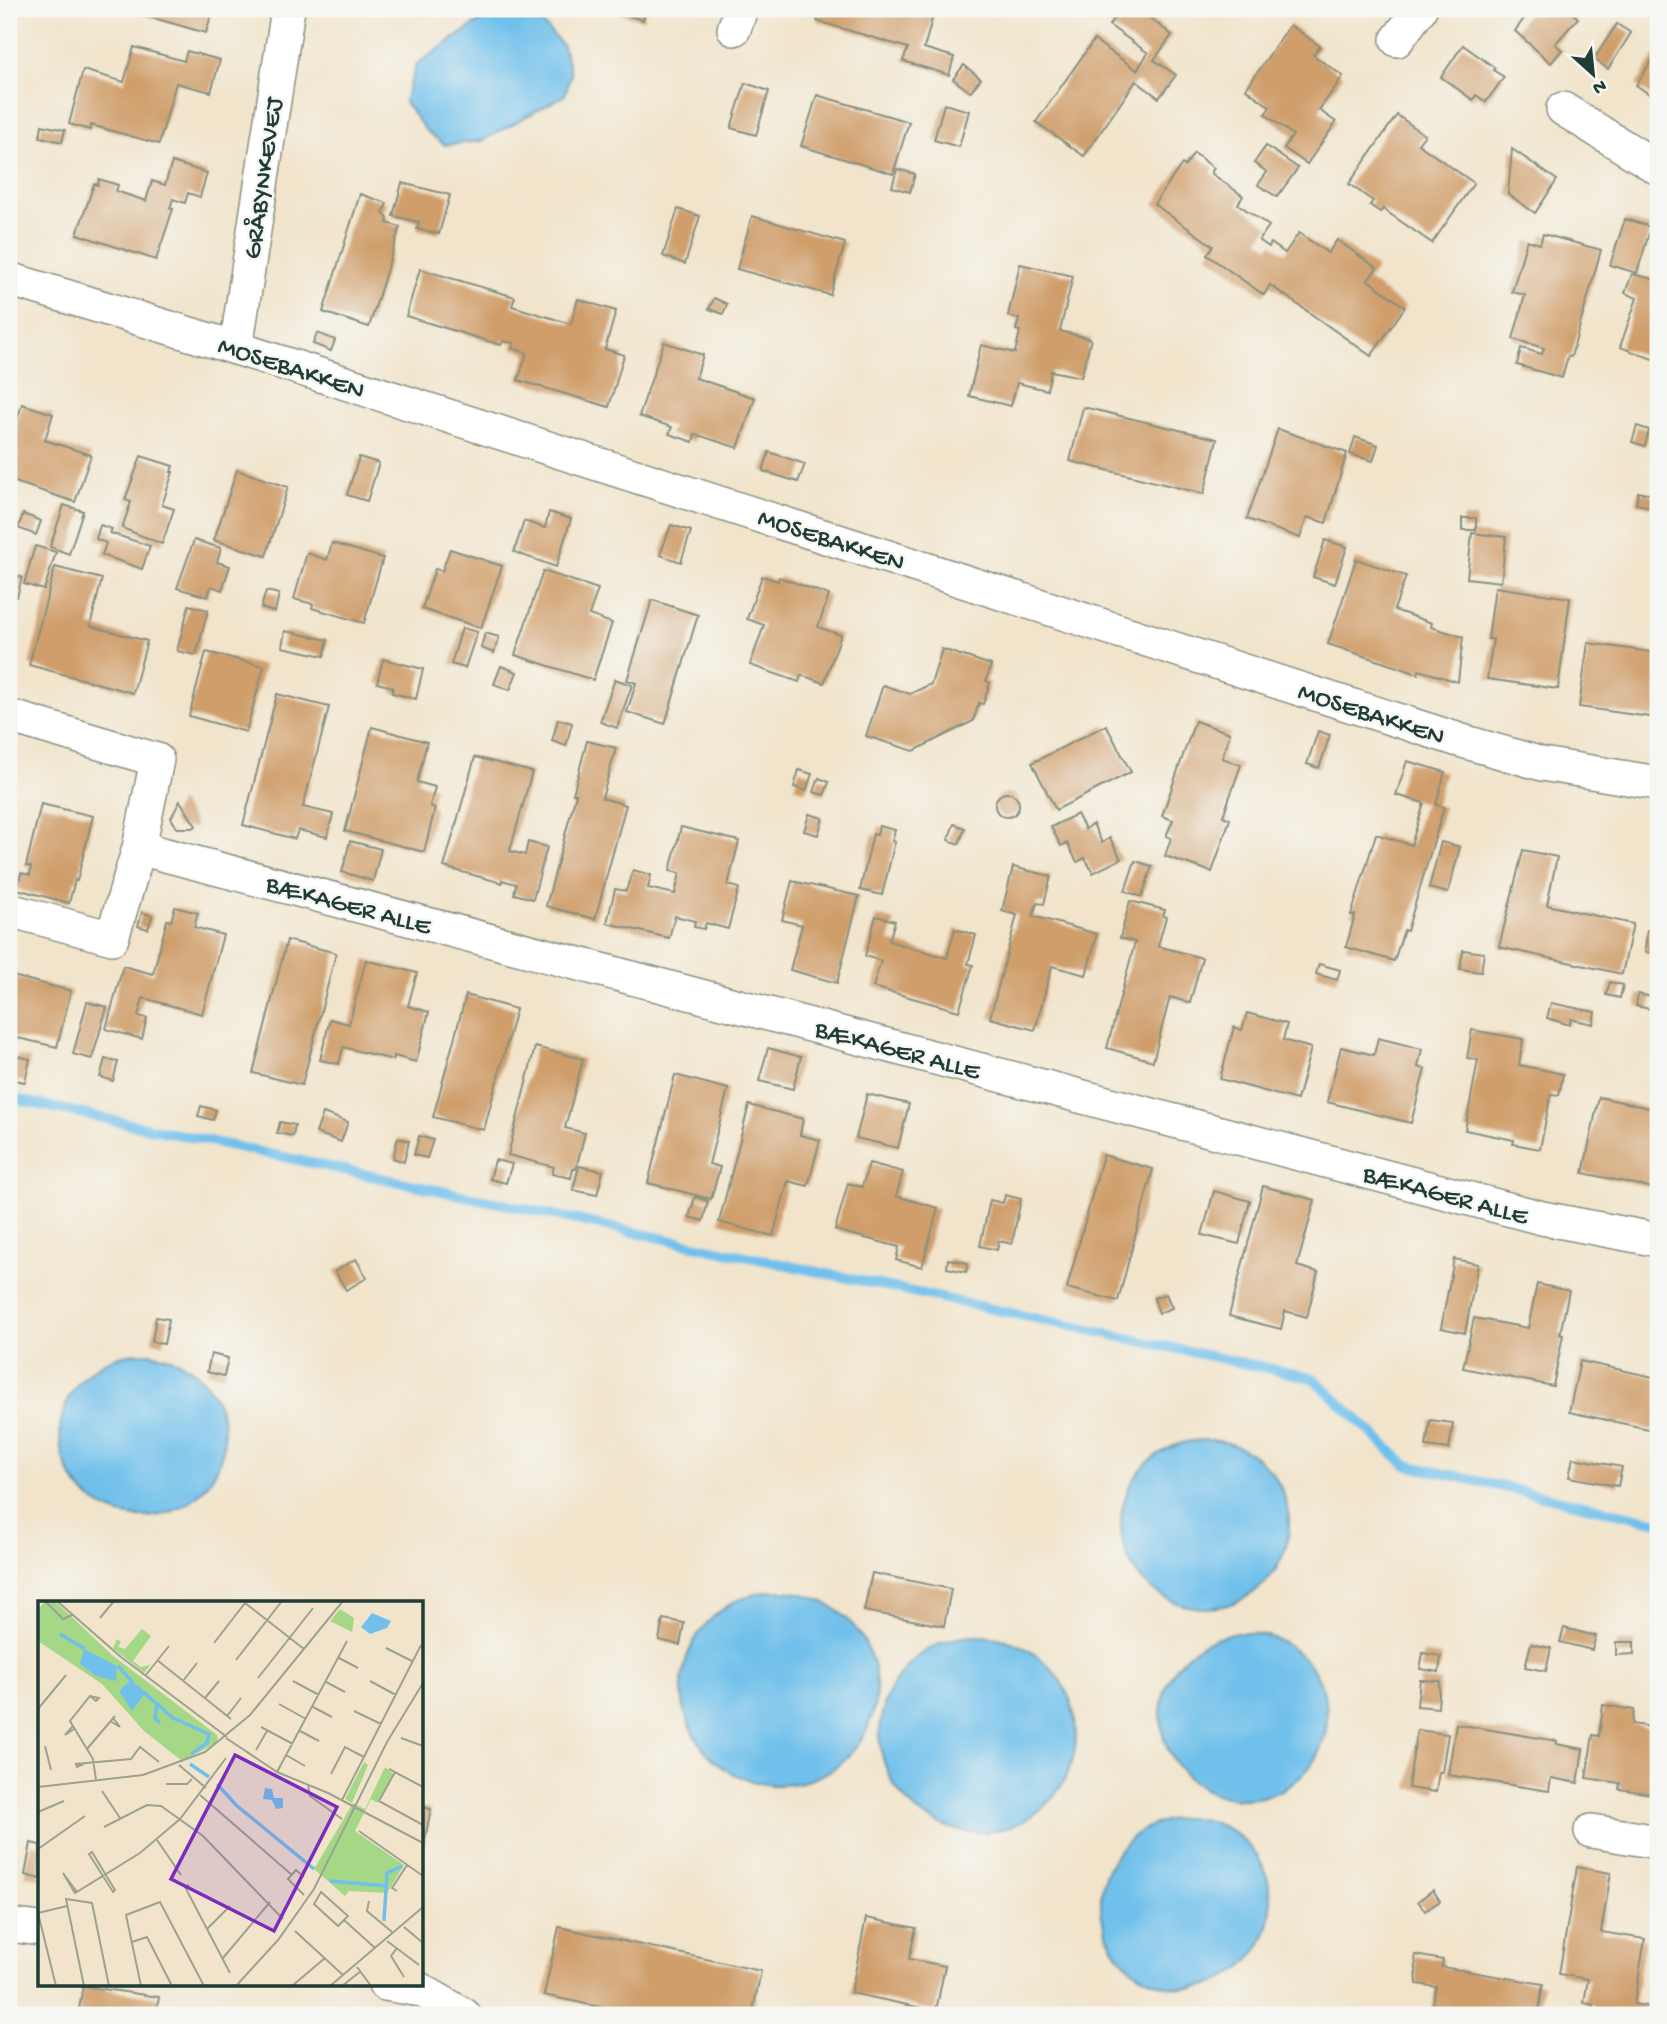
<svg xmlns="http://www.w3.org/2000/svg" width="1667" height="2024" viewBox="0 0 1667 2024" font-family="'Gochi Hand',sans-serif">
  <rect width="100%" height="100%" fill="#f6f6f2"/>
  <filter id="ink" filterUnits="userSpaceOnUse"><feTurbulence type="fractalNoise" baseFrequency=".0143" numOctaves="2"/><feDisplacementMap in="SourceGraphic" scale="14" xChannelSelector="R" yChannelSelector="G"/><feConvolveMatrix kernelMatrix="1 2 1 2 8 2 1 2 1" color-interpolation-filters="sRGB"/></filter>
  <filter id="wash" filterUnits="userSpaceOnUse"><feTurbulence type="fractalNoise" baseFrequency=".00686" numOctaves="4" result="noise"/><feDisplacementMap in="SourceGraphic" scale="28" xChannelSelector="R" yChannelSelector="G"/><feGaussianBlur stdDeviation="1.57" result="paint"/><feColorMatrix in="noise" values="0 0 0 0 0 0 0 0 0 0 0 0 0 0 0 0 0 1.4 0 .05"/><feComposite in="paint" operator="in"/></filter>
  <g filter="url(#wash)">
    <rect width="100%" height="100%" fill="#f1e4cb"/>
    <!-- water -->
    <g fill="#70c0eb" stroke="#487e90" stroke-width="2">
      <polygon points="509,9 530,9 563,46 571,73 565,95 482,141 445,145 426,131 404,101 417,64 493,12"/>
      <circle cx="142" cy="1435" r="82"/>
      <circle cx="1205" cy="1524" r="84"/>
      <circle cx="779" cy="1688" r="97"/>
      <circle cx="1244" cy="1716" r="83"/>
      <circle cx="978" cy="1734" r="98"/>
      <circle cx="1186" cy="1903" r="85"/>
    </g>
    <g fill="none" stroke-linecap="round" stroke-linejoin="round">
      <!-- stream -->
      <polyline stroke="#70c0eb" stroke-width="10" points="9,1098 1313,1378 1406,1465 1658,1522"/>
    </g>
    <g id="blocks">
      <!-- building -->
      <g fill="#cf9e6b">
        <polygon points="137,9 213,9 206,33 136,13"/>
        <polygon points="604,9 646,9 643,20"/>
        <polygon points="821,9 935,9 924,48 954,57 949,75 903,61 908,48 817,21"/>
        <polygon points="1121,9 1138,9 1172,35 1154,60 1176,75 1159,98 1136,81 1084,156 1036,122 1094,40 1137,70 1148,53 1109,25"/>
        <polygon points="1531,9 1567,9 1578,18 1555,44 1562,50 1551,63 1515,31"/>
        <polygon points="1617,24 1631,33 1608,69 1594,59"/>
        <polygon points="1290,25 1320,46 1313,55 1343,76 1319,110 1336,122 1307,164 1284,148 1293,135 1265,114 1270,107 1246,89"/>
        <polygon points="1463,45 1495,68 1493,70 1504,77 1486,102 1476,95 1473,100 1441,77"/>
        <polygon points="134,47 184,61 187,51 220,60 211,92 176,83 159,144 91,125 90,130 69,124 83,70 124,82"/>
        <polygon points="1658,51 1658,100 1636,85"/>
        <polygon points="964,65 981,79 970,92 953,79"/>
        <polygon points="745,83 769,91 756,135 731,128"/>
        <polygon points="817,95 909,122 893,174 801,146"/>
        <polygon points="944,104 969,111 959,147 934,140"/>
        <polygon points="1397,115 1425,135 1418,144 1474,183 1432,243 1383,209 1380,212 1370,205 1373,201 1349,184"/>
        <polygon points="42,125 65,130 62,142 40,137"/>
        <polygon points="1266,146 1298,168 1277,197 1258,185 1267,172 1254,163"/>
        <polygon points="1512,149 1557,180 1535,213 1508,194"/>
        <polygon points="1194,153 1214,168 1211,173 1243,196 1238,204 1269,226 1259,240 1269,247 1271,243 1285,253 1299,233 1328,253 1337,240 1377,268 1368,280 1405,307 1371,356 1270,285 1264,295 1207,255 1213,246 1154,204 1182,164 1185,166"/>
        <polygon points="172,162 207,173 200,197 188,193 185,203 173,199 170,208 173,209 156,260 77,234 94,184 98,185 99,179 118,185 116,191 146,201 152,181 165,185"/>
        <polygon points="897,169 915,174 910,192 892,187"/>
        <polygon points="402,183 450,195 439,234 417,229 419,222 393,216"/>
        <polygon points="360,194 387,203 383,213 388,218 387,223 400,227 369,327 323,312"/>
        <polygon points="678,209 700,216 685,264 663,256"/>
        <polygon points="752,216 845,243 830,295 737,269"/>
        <polygon points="1625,219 1651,227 1637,273 1610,265"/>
        <polygon points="1543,234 1601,250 1571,357 1568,356 1562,378 1517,365 1521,348 1542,354 1544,348 1513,339 1525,295 1512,292 1527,240 1540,244"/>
        <polygon points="1020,264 1073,276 1060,331 1091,339 1081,377 1051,371 1047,390 1017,383 1011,406 969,396 981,345 1015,353 1020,331 1016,330 1019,319 1008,316"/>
        <polygon points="420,269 515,297 512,306 571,324 578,299 616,311 605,349 624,355 609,407 518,380 527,353 512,348 514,343 503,341 501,345 406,316"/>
        <polygon points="1632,274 1658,280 1658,361 1620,347 1637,298 1625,293"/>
        <polygon points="714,298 727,304 723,314 709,309"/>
        <polygon points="317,333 335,340 331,351 313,344"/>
        <polygon points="664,342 703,355 696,378 755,398 738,448 695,434 693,442 669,434 672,427 639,416"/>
        <polygon points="22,404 53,414 45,440 91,455 75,502 9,480 9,428 14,430"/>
        <polygon points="1083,407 1217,439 1204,494 1070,461"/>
        <polygon points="1637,426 1649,430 1645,446 1632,442"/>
        <polygon points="1278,429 1347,453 1326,523 1307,517 1300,538 1247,519"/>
        <polygon points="1355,437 1378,445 1373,461 1350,454"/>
        <polygon points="769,452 805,464 798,482 763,471"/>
        <polygon points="141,456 173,466 171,472 173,472 162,505 174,509 162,544 122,528 131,502 125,500"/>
        <polygon points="359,457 379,463 367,501 347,495"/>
        <polygon points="237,470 288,487 266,556 214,540"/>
        <polygon points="1638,492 1655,495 1652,507 1636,504"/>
        <polygon points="64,505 83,511 69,554 50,547"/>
        <polygon points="549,512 571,519 556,567 514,552 524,521 545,528"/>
        <polygon points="23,514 41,521 36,535 18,528"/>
        <rect x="1462" y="518" width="14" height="12"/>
        <polygon points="100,525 112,529 110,533 150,546 142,569 102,555 106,543 96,539"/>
        <polygon points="671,525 691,531 681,562 660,555"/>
        <polygon points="1472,533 1506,537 1501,582 1467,578"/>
        <polygon points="194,540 221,548 217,562 230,566 222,590 211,586 208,597 177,588"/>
        <polygon points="1325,540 1347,547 1335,584 1313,577"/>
        <polygon points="332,543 383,558 364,623 312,608 313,604 294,599 307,553 327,560"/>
        <polygon points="35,546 56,552 44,590 24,584"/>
        <polygon points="450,549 502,566 481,628 422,609 435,569 442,571"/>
        <polygon points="1356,559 1406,576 1394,610 1432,623 1431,627 1463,637 1458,682 1419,670 1418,674 1328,644"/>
        <polygon points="55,567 102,579 90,626 147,641 133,693 29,665"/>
        <polygon points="543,571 598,589 589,615 612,623 593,680 515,655"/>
        <polygon points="9,574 22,577 17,597 9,594"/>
        <polygon points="762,576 778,581 779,577 829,595 818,627 841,635 824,683 801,675 799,682 750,665 764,625 747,619"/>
        <polygon points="1495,587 1570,598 1558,689 1487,679 1493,639 1488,639"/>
        <polygon points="266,591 279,594 275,612 261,608"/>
        <polygon points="652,600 698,615 665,724 627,712 636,683 627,680"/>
        <polygon points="189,605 208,610 196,655 177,651"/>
        <polygon points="462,628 477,632 465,668 451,664"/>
        <polygon points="285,631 328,640 324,656 282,647"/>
        <polygon points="485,633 499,637 494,653 481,648"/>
        <polygon points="1588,643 1658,653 1657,718 1579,707"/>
        <polygon points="942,649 991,665 986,681 990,683 983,704 979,703 973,721 914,751 866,736 883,685 910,694 931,684"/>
        <polygon points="206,652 264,666 246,732 189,716"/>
        <polygon points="383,659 423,669 416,699 392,693 393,687 377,683"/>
        <polygon points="501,666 517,672 510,690 494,684"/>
        <polygon points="615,679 632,685 617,728 600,722"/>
        <polygon points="277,694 329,707 303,807 333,814 327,837 298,830 295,839 243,825"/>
        <polygon points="558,719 572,723 566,746 552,741"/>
        <polygon points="1195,721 1230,733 1222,758 1241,765 1223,816 1230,819 1212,872 1165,856 1171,838 1166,836 1173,820 1162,816"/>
        <polygon points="1106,725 1131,772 1056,810 1032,763"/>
        <polygon points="372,727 427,742 417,782 435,787 430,806 435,808 424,852 345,831"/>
        <polygon points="1318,731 1330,735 1319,768 1307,764"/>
        <polygon points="587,741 616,748 602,798 626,805 595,919 546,906 576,794 573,794"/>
        <polygon points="475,757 532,772 510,851 525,855 528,842 547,847 533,899 514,894 516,884 502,880 502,883 444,867"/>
        <polygon points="1407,761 1445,772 1436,805 1444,807 1407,931 1404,930 1394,961 1346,947 1355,915 1351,915 1376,834 1411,845 1424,803 1396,795"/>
        <polygon points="799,770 812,774 806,791 794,787"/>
        <polygon points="819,778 829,782 824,795 814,792"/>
        <circle cx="1007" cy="805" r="12"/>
        <polygon points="180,801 196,826 193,828 177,828 171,818"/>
        <polygon points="41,804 93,816 77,881 75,880 69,903 17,889 21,873 30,875 31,867 26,866"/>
        <polygon points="809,814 823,818 818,835 804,831"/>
        <polygon points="1077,814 1085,829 1093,824 1102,843 1110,838 1121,859 1093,873 1085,858 1077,862 1067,843 1061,846 1051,827"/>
        <polygon points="954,824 965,828 959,844 948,840"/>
        <polygon points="879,826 895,830 892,841 895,842 882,895 860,890 873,834 877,835"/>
        <polygon points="681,827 739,841 728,885 739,888 728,929 706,923 704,929 694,927 695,921 675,916 669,938 607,923 615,889 626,891 633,870 651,875 648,888 675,894 680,873 670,871"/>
        <polygon points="350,841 381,849 373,881 342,872"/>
        <polygon points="1441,842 1460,847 1448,893 1429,888"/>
        <polygon points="1523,850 1557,857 1547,905 1633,924 1622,974 1499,947"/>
        <polygon points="1135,861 1152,866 1142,897 1125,891"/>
        <polygon points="1013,867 1051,876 1044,904 1037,903 1033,916 1097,934 1086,975 1052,966 1035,1030 990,1018 1017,915 1002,911"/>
        <polygon points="792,881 859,896 837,983 790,970 802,925 782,920"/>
        <polygon points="1130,901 1165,910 1163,916 1166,917 1158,946 1202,958 1190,1003 1170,997 1153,1061 1107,1048 1135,942 1120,938"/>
        <polygon points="175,907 198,913 194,927 223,935 202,1014 143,998 138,1016 147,1018 142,1039 106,1029 123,966 153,974 167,920 171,921"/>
        <polygon points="142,912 152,916 148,929 138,926"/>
        <polygon points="876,916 895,921 889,941 947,958 955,929 976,935 968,964 973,965 959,1011 873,987 881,961 865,956"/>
        <polygon points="1647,930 1656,931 1653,953 1645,952"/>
        <polygon points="287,940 336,953 302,1085 253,1073"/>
        <polygon points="1463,950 1484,953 1481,972 1460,969"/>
        <polygon points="366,960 417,973 408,1006 429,1012 416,1062 394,1056 393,1060 343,1047 339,1064 320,1060 330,1019 349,1024"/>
        <polygon points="1319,964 1340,970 1337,980 1316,974"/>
        <polygon points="9,975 71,991 57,1047 9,1036"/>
        <polygon points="1610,982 1623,985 1620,998 1606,995"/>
        <polygon points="1638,994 1652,997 1650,1009 1636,1006"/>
        <polygon points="466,995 516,1009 484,1130 433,1117"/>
        <polygon points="87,1002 107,1007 92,1059 73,1054"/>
        <polygon points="1551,1003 1595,1012 1593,1024 1571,1019 1570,1025 1547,1018"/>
        <polygon points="1247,1013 1287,1024 1283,1040 1311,1048 1297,1100 1220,1079 1234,1027 1242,1030"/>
        <polygon points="1472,1030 1523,1039 1519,1065 1563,1074 1559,1095 1551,1094 1540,1149 1513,1144 1514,1140 1465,1130 1478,1060 1467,1058"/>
        <polygon points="1378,1038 1422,1049 1418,1067 1425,1069 1411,1123 1327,1102 1341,1047 1374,1055"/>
        <polygon points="535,1047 583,1059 565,1128 585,1133 576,1169 573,1169 571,1178 552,1174 554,1167 508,1155"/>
        <polygon points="768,1048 801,1057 793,1089 759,1081"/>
        <polygon points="17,1056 30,1059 25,1082 9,1079 9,1067 14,1068"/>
        <polygon points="105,1059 118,1062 113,1081 100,1077"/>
        <polygon points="675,1075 728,1089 709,1164 720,1167 711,1199 648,1183"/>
        <polygon points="867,1094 909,1104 898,1148 856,1138"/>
        <polygon points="1599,1097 1658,1110 1658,1189 1583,1173"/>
        <polygon points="749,1105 803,1119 800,1135 820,1140 808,1186 788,1181 773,1236 719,1222"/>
        <polygon points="201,1106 216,1110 213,1120 198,1116"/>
        <polygon points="323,1113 348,1122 341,1142 316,1133"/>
        <polygon points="280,1122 295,1125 293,1136 277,1133"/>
        <polygon points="419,1136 433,1140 427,1158 414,1155"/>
        <polygon points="398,1138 409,1141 404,1162 393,1158"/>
        <polygon points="1103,1155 1153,1169 1118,1301 1067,1288"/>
        <polygon points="495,1160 512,1164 506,1183 490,1179"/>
        <polygon points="869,1163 903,1172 896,1196 938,1208 922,1267 896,1260 899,1247 835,1230 848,1183 862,1187"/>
        <polygon points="579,1166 603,1171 597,1195 573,1190"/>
        <polygon points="1263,1186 1315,1200 1297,1266 1318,1272 1307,1317 1285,1311 1281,1329 1229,1316"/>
        <polygon points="1214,1191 1250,1201 1239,1244 1202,1235"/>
        <polygon points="1005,1195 1021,1199 1012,1244 999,1241 997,1250 980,1246 990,1200 1003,1203"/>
        <polygon points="695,1197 708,1201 703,1221 689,1217"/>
        <polygon points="356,1259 367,1278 346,1290 335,1271"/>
        <polygon points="948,1259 968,1263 966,1272 947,1268"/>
        <polygon points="1454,1259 1478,1264 1465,1333 1441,1328"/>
        <polygon points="1537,1284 1569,1291 1560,1334 1563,1335 1553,1386 1463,1368 1474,1318 1528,1328"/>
        <polygon points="1166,1294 1172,1308 1159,1313 1154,1298"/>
        <polygon points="156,1317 169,1319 164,1344 152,1342"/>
        <polygon points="211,1354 228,1358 224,1376 207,1372"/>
        <polygon points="1580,1361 1658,1378 1658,1431 1569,1412"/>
        <polygon points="1430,1420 1453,1423 1449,1449 1426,1446"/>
        <polygon points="1573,1458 1622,1467 1618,1486 1569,1477"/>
        <polygon points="872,1573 951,1589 944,1626 864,1611"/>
        <polygon points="663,1619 684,1623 680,1645 659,1640"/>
        <polygon points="1564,1628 1596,1636 1592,1650 1560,1642"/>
        <polygon points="1616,1642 1634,1642 1634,1654 1616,1655"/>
        <polygon points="1531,1644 1551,1648 1546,1671 1525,1667"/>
        <polygon points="1423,1653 1441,1656 1439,1672 1420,1669"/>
        <polygon points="1420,1680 1440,1681 1438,1708 1417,1706"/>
        <polygon points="1603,1705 1634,1710 1632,1724 1658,1728 1658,1795 1619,1789 1620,1783 1586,1778 1593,1735 1599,1736"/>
        <polygon points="1456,1724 1557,1741 1556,1744 1583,1749 1578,1783 1551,1778 1549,1791 1448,1775"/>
        <polygon points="1417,1730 1448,1734 1442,1772 1439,1772 1436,1792 1408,1788"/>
        <polygon points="422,1807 431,1809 423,1849 422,1849"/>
        <polygon points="31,1843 40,1845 40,1879 25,1875"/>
        <polygon points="1577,1867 1611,1873 1601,1932 1645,1939 1634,2004 1658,2008 1658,2015 1592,2015 1594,2005 1584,2003 1588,1979 1559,1974"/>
        <polygon points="1433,1890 1440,1901 1425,1911 1418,1901"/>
        <polygon points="866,1918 916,1928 909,1959 945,1966 936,2011 851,1993"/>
        <polygon points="559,1927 761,1971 752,2015 637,2015 544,1995"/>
        <polygon points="1415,1955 1443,1960 1442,1967 1543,1984 1538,2015 1431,2015 1436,1987 1417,1984"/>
        <polygon points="83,1986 159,1997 156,2015 78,2015"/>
      </g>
    </g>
  </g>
  <g filter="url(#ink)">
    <use href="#blocks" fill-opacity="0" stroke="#889080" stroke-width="2"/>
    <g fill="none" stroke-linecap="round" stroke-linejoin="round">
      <defs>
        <g id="minor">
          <polyline points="734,29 741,9"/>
          <polyline points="1397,40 1420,9"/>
          <polyline points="1563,109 1658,168"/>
          <polyline points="9,279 236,348 1459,740 1542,764 1658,783"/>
          <polyline points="236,348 288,9"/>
          <polyline points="9,716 157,760 139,848 112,938 9,910"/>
          <polyline points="139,848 1542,1218 1658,1240"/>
          <polyline points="1591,1831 1658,1842"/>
          <polyline points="9,1925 40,1929"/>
          <polyline points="385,1984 421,1990 464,2015"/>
        </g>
      </defs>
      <!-- minor casing -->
      <use href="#minor" stroke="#889080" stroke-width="36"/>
      <!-- minor -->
      <use href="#minor" stroke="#fff" stroke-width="33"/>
    </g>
  </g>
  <g text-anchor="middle" stroke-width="5" stroke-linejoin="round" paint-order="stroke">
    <!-- street labels -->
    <g font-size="26" fill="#1f3d34" stroke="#f6f6f2">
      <text transform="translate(261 178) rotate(-82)" y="9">GRÅBYNKEVEJ</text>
      <text transform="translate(292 366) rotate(18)" y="9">MOSEBAKKEN</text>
      <text transform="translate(832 538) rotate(18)" y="9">MOSEBAKKEN</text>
      <text transform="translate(1372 712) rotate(18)" y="9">MOSEBAKKEN</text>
      <text transform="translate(349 903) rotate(15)" y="9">BÆKAGER ALLE</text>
      <text transform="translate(898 1048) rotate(15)" y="9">BÆKAGER ALLE</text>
      <text transform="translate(1446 1193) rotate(15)" y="9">BÆKAGER ALLE</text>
    </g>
  </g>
  <!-- overview -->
  <g transform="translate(38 1601)">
    <rect width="385" height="385" fill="#f1e4cb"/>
    <path d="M7,0H17L74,54L179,134L180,141L144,160L106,130L64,83L0,40V9ZM302,8L316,17L314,31L292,20ZM104,28L113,35L95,60L103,66L112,64L106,72L75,47L79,38L83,41L80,46L87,48ZM326,161L330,164L314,202L307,198ZM347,166L355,173L339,202L333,198L317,230L366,264L349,292L311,290L307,295L276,268L315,202L327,208Z" fill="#a4d786"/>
    <path d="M334,12L353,20L349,27L332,33L323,26ZM46,48L79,65L78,80L58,75L42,63ZM91,81L103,86L106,94L94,110L81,90ZM227,187L234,188L236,197H245V207L238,208L234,199L225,198Z" fill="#70c0eb"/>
    <path fill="none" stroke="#70c0eb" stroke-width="3.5" d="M22,33L47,48M80,65L96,83M104,90L135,117L171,133L169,142L153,153M119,102L117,117L122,122M152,163L171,176M179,183L198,204L276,268M292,280L350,285M346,320L349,272L364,265"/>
    <path fill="none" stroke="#9da18f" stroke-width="2" d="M7,0L25,18L34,14M19,0L83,56L189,136M207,2L266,48M62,17L76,0M176,42L207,2M348,47L374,60M301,57L320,67M119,59L193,118M198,59L244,0M107,75L131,45M220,77L275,7M145,80L159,62M255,80L281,94M332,80L358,94M288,81L307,91M52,95L61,97L58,100L52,95L32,120L55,158L58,179M167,97L181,80M241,103L268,118M275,106L294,116M0,108L28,74M316,110L343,123M189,115L203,97M72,120L82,126L75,117M35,125L27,134L36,128M223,126L255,143M262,130L281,140M188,137L239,171L290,192L385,242M363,137L385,145M7,145L13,169M49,148L77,115M218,149L229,130M248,154L267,165M46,163L39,166L38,163L93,158L102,146L121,161M141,164L168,187M351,168L385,186M239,171L309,40M357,171L341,200L385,224M293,173L307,146L326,156M128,183H149L154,178M270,185L272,195L304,218M0,186L105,174L167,151L212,114L305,0M64,190L82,217M162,194L254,274M304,199L383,44M0,211L26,200M66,226L109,204L123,205L165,235L245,318M321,230L385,275M119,239L143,274M0,248L47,215M54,251L77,289L75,291L51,253ZM151,284L147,286L192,372M359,290L354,287L369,264M39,291L25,272L37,292L102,252L142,218L188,157M283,291L310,315L300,325L276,303ZM266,294L250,278L258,269L266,276M331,300L329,310L354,331M0,312L18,385M0,312L29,305M306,319L337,347M366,326L385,342M169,328L192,305M257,330L305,374M349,340L381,364M94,341L109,336L134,385M359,347L353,355L366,376M185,357L232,301M319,366L333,385M46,385L28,298L54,302L71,385M103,385L88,314L122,301L166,385M198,385L240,339L276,288L349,141L385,82M254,385L287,357M292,385L385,306M304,385L323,370"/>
    <path fill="#7b2cbf" fill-opacity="0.15" stroke="#7b2cbf" stroke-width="3.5" d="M197,154L299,206L236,330L133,278Z"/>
    <rect width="385" height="385" fill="none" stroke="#1f3d34" stroke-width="3.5"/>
  </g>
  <!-- margin -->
  <rect width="1667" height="2024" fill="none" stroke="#f6f6f2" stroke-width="35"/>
  <!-- north arrow -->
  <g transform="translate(1593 74) rotate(153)" stroke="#f6f6f2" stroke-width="5" paint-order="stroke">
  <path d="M0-5L12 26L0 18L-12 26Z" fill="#1f3d34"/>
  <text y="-10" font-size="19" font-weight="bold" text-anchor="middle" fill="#1f3d34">N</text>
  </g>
</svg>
